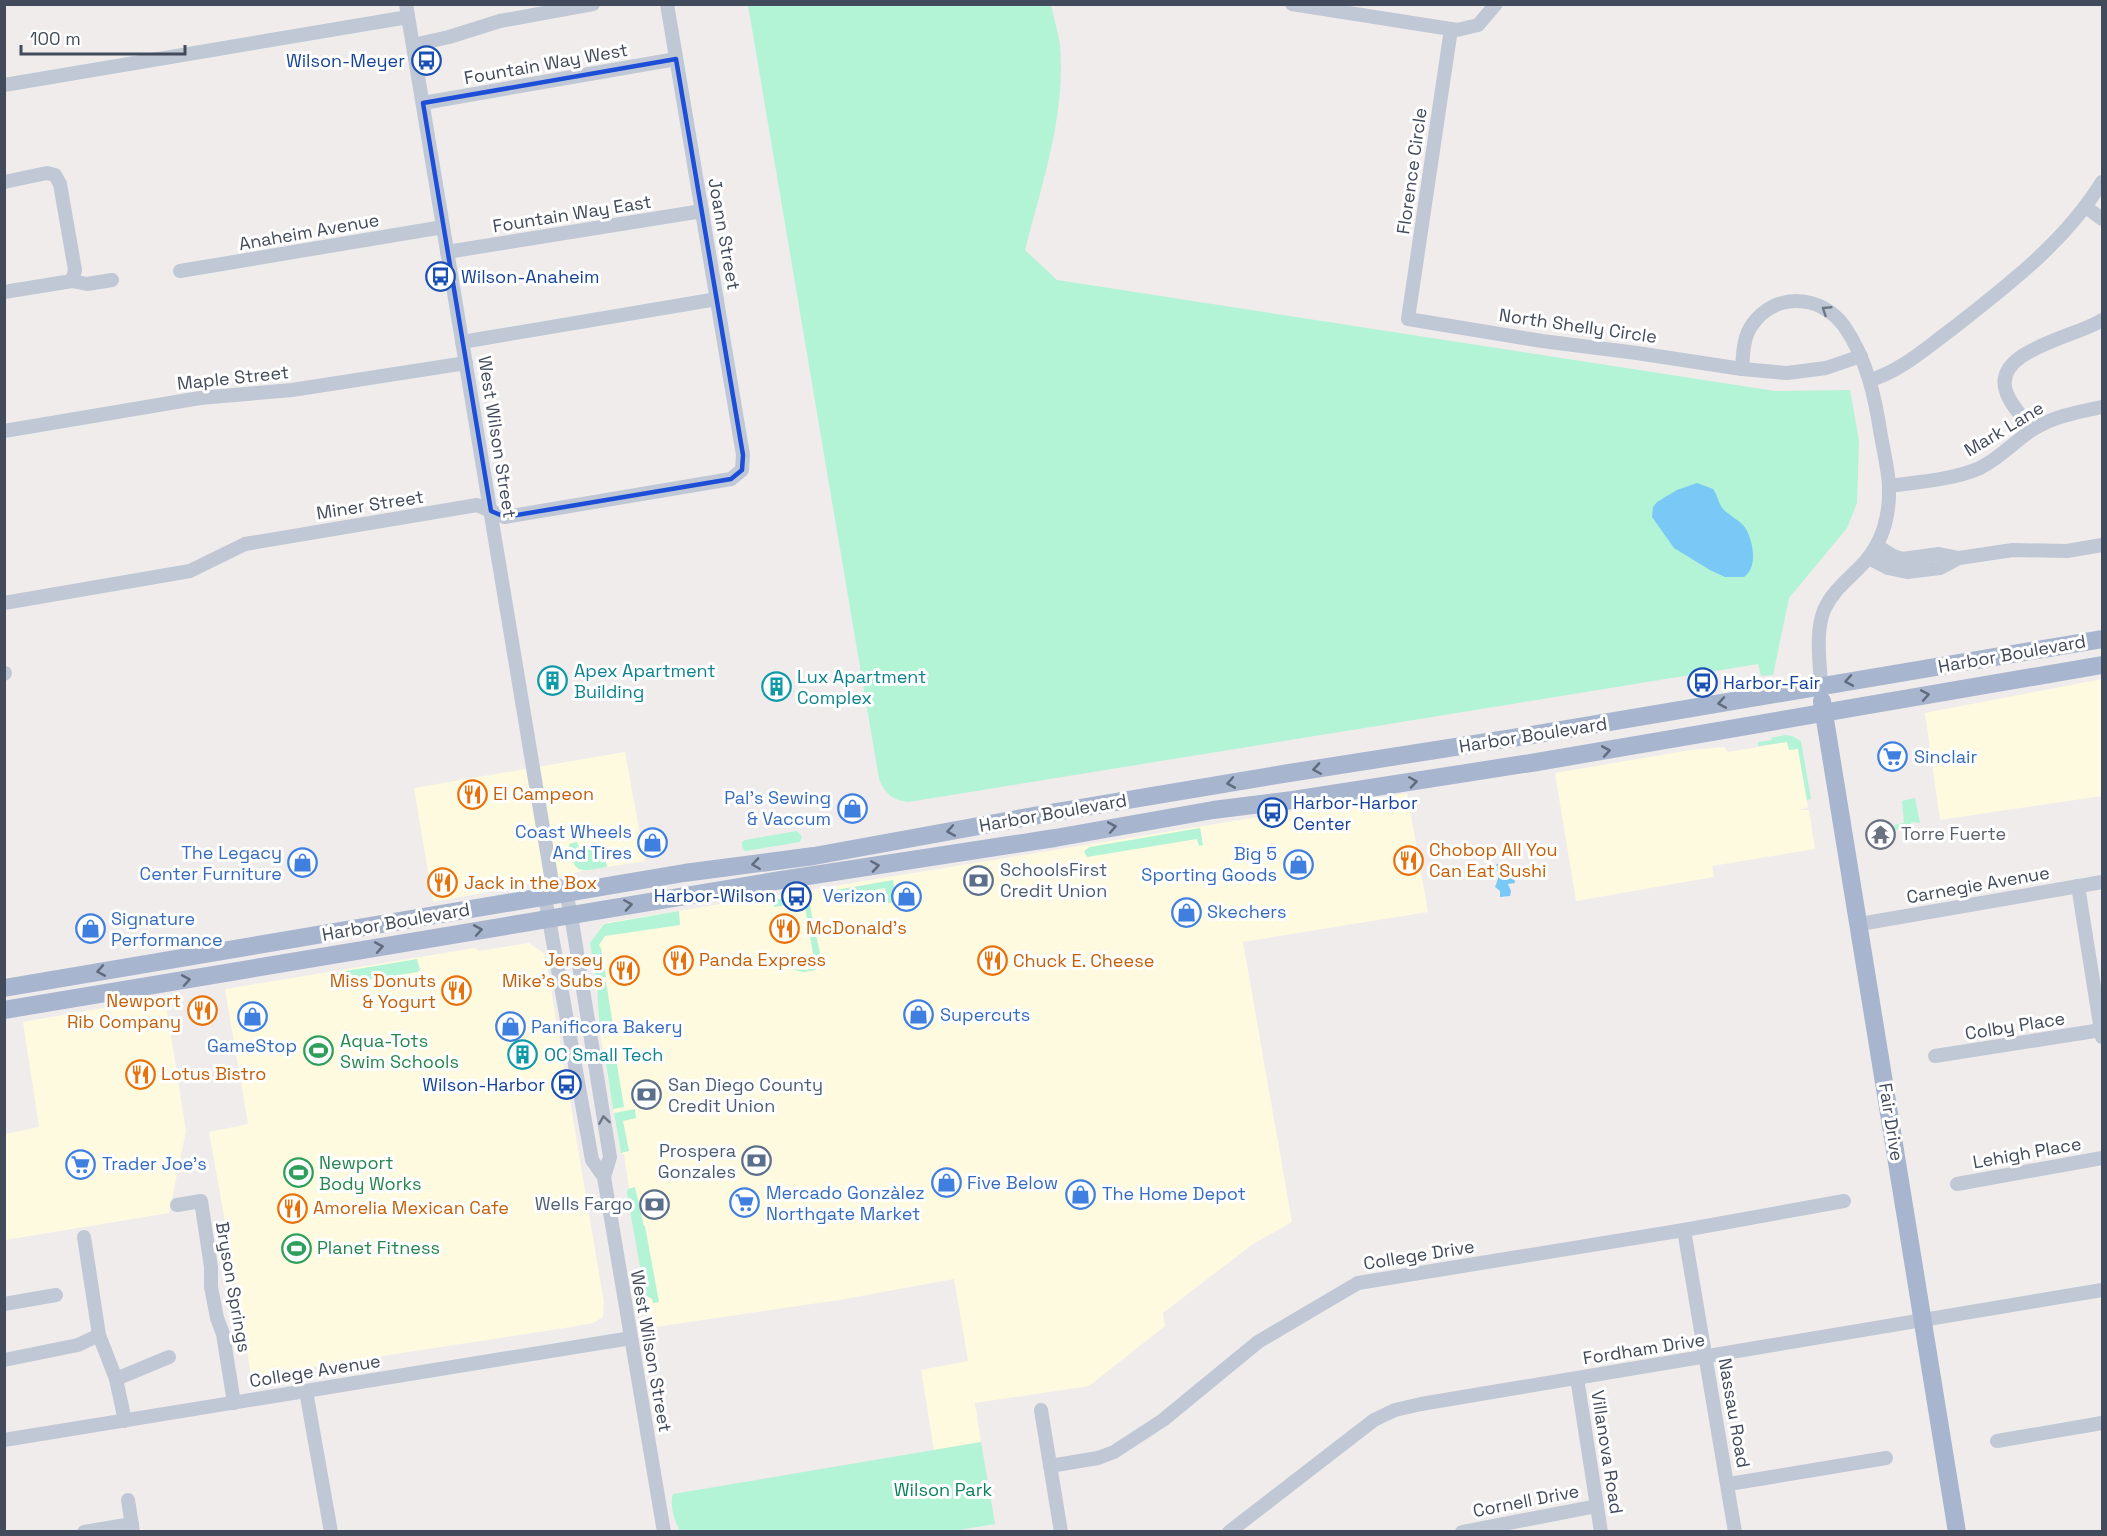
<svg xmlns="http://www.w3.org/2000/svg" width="2107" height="1536" viewBox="0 0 2107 1536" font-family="'Space Grotesk',sans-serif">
  <rect width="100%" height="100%" fill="#efeceb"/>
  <!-- commercial -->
  <g fill="#fefae0">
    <polygon points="2102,679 2102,796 1940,820 1925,713"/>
    <polygon points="1787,742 1798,749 1808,807 1799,810 1809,810 1815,849 1712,866 1714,877 1576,901 1555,773 1690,750 1724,747 1728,752"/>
    <polygon points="625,752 645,861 582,871 515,887 433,902 414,788"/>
    <polygon points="1407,793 1428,912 1243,942 1292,1222 1253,1244 1163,1313 1165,1326 1089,1386 975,1403 981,1442 934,1450 921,1370 968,1361 954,1279 839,1300 649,1328 624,1154 621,1154 598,1022 599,995 590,943 604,923"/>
    <polygon points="529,943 545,954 604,1302 603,1317 593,1323 565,1328 251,1376 242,1317 209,1132 248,1124 225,989 475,948 479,951"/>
    <polygon points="165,997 186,1131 169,1213 5,1240 5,1134 39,1127 23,1022"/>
  </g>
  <!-- green -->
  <g fill="#b3f3d6">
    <path d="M748,5H1051C1054,18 1058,32 1060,45C1066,114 1042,184 1025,250L1057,280L1775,391L1850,390L1859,441L1857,503L1847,528L1789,598L1773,675L1761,676L1758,664L908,802C893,800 885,794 879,779Z"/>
    <polygon points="1785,735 1792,736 1801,741 1811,799 1807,800 1798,749 1789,750 1787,742 1758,746 1758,742 1772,740 1771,738"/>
    <polygon points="1915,798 1920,823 1911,822 1912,826 1895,830 1894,825 1904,823 1902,801"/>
    <polygon points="1200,828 1203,845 1199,846 1197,839 1087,857 1084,851 1090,847"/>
    <polygon points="797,831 802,837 800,842 745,851 742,847 742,842 745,840"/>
    <path d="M577,842L580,850L603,846L607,867C578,872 574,875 569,844Z"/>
    <polygon points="893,880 897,902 888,903 885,888 828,898 827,895 836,890"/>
    <polygon points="800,895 809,901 821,958 815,970 804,972 790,969 807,970 815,965 805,907 799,903 774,907 773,900"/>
    <polygon points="679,911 680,925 605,936 599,945 601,948 606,977 596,979 590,943 604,924"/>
    <polygon points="417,959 420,970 418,972 330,985 328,974"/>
    <polygon points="606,982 614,1031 608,1032 599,1022 597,983"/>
    <polygon points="616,1059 624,1107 613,1109 606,1064 608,1061"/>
    <polygon points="635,1109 636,1118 623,1121 629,1151 621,1153 614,1113"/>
    <polygon points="635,1187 644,1226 645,1226 659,1302 653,1303 652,1299 645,1295 627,1193 628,1189"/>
    <path d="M981,1442L995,1524L947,1532H680C675,1520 669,1506 673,1494Z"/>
  </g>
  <!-- water -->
  <g fill="#7ac8f5">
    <path d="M1697,483L1713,489C1718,495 1718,504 1724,510C1729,515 1737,519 1743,525C1753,537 1759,567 1744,577H1725L1710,570L1674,548L1652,517L1653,507L1657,502L1677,490Z"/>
    <polygon points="1510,863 1512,866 1509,874 1514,876 1515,883 1508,884 1511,891 1510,896 1500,897 1500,891 1495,887 1499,876 1495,867 1497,864"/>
  </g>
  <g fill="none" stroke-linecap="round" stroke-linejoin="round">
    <!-- minor -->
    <g stroke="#c0c8d5" stroke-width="14">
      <polyline points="406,4 551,876 545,897 592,1160 604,1177 664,1532"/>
      <polyline points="1292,4 1457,30 1478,25 1496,4"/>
      <polyline points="1451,29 1408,319 1542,341 1637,353 1742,369 1787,373 1826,368 1861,356"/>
      <polyline points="413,45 449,37 500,21 593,4"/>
      <polyline points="4,85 408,17"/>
      <polyline points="423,103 676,59"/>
      <polyline points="4,182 47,173 55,175 60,184 75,270 72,281"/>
      <polyline points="2086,207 2102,219"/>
      <polyline points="447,252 702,211"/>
      <polyline points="180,271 443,227"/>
      <polyline points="4,292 72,281 87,284 112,280"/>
      <polyline points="462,342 717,299"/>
      <path d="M1742,369C1743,355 1743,337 1752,325C1774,292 1821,294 1844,326C1867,359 1875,397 1881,436C1884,453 1888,469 1889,486C1890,518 1882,546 1859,568C1846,581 1832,592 1824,610C1815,633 1820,662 1821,686"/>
      <path d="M1870,380C1901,371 1926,348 1952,329C2008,285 2064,243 2102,182"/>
      <path d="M2032,430C2024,418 2010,405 2006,391C1992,350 2079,336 2102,320"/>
      <polyline points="4,431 200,398 292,390 466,363"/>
      <path d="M1889,486C1918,482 1952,480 1980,468C2000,458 2014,442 2032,430C2054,416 2078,412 2102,407"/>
      <polyline points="1877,546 1893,556 1902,559 1939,554 1959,558"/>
      <polyline points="1869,558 1888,568 1907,572 1940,568 1959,558 2013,550 2067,551 2102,545"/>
      <polyline points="4,603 190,571 245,544 477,505 505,517 731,479 742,470 743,455 667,4"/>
      <polyline points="4,674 5,673"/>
      <polyline points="560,886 566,893 571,915 610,1157 604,1177"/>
      <polyline points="2078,886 2102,1037"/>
      <polyline points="1860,924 2102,882"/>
      <polyline points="1935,1056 2101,1030"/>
      <polyline points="1957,1184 2102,1158"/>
      <polyline points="177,1205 201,1201 211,1267 211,1287 217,1318 223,1334 234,1403"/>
      <polyline points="1684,1230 1735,1532"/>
      <polyline points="84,1237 99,1335 116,1379 125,1421"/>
      <polyline points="4,1304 56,1295"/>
      <polyline points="4,1360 78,1345 99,1335"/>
      <polyline points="1577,1378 1601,1532"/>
      <polyline points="116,1379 169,1357"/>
      <polyline points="306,1391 331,1532"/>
      <polyline points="1041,1410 1061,1532"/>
      <polyline points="4,1440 631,1338"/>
      <polyline points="1997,1441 2102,1423"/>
      <polyline points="1050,1466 1098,1458 1114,1452 1163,1420 1258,1342 1358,1283 1684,1230 1844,1201"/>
      <polyline points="1729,1484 1886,1458"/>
      <polyline points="128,1500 133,1532"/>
      <polyline points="84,1532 132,1524"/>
      <polyline points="1229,1532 1374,1420 1395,1410 1421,1404 2102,1290"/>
      <polyline points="1462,1532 1597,1506"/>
    </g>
    <!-- major -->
    <g stroke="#a7b5cf" stroke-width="18">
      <polyline points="1822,701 1957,1532"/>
      <polyline points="4,988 684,873 814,856 1050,813 1289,773 1532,735 2102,639"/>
      <polyline points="4,1010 775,881 1055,838 1213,810 1293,800 1537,762 2102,665"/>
    </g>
  </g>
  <!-- one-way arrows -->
  <defs><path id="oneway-chevron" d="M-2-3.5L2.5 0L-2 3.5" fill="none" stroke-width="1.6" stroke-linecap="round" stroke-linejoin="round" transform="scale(1.5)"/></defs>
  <g stroke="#6e7786">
    <use href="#oneway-chevron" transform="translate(1826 310) rotate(-147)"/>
    <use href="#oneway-chevron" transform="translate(604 1120) rotate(-99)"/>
  </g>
  <g stroke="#606b7e">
    <use href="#oneway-chevron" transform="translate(1849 681) rotate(170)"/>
    <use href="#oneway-chevron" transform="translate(1925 695) rotate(-10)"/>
    <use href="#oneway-chevron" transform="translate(1722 703) rotate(170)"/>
    <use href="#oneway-chevron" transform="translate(1606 751) rotate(-10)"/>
    <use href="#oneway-chevron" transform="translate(1317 769) rotate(171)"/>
    <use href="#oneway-chevron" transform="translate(1413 782) rotate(-9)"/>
    <use href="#oneway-chevron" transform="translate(1231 783) rotate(170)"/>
    <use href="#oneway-chevron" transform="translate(1112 827) rotate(-10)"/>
    <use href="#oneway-chevron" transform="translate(951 831) rotate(170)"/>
    <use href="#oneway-chevron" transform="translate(756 864) rotate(172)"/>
    <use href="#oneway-chevron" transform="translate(875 866) rotate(-9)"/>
    <use href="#oneway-chevron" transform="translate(628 905) rotate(-9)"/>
    <use href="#oneway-chevron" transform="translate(478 930) rotate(-10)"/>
    <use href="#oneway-chevron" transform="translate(379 947) rotate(-10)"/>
    <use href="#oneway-chevron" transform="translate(101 971) rotate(170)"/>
    <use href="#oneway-chevron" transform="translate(186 980) rotate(-10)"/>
  </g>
  <!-- marked area -->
  <path fill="none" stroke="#1d4ed8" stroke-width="4.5" stroke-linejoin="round" d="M676,59L743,455L742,470L731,479L505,517L491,511L423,103Z"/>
  <!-- icons -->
  <defs>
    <symbol id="bus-ring" viewBox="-11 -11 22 22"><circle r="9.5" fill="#fff" stroke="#1a4fb4" stroke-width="1.5"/><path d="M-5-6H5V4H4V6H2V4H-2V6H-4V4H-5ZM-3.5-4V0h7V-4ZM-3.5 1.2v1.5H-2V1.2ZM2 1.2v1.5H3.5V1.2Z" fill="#1a4fb4"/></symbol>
    <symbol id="building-ring" viewBox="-11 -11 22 22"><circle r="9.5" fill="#fff" stroke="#0f9aa8" stroke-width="1.5"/><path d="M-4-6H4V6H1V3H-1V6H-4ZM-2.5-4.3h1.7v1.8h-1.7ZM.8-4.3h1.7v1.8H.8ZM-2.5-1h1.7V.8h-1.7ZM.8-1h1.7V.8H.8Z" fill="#0f9aa8"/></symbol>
    <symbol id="supermarket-ring" viewBox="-11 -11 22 22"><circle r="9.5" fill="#fff" stroke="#3f7fe0" stroke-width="1.5"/><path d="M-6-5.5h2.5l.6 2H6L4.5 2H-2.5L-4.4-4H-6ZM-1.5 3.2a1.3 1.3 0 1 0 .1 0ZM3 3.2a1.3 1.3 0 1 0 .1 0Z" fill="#3f7fe0"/></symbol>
    <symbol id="restaurant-ring" viewBox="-11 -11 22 22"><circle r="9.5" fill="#fff" stroke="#e8710a" stroke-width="1.5"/><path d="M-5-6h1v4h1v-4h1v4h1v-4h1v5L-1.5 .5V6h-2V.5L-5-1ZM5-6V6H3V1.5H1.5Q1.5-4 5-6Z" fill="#e8710a"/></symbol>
    <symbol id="shop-ring" viewBox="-11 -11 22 22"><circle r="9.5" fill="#fff" stroke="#3f7fe0" stroke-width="1.5"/><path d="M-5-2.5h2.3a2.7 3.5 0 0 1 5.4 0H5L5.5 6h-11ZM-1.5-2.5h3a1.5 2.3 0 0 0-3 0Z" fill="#3f7fe0"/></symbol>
    <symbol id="temple-ring" viewBox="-11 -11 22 22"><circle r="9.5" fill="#fff" stroke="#6b7280" stroke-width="1.5"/><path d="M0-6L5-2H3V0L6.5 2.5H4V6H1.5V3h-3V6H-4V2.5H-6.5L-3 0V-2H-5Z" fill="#6b7280"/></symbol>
    <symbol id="bank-ring" viewBox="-11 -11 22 22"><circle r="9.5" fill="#fff" stroke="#5c6f8a" stroke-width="1.5"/><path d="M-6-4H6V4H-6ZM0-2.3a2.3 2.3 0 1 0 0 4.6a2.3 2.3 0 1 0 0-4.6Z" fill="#5c6f8a"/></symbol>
    <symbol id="stadium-ring" viewBox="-11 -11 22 22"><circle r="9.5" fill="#fff" stroke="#2e9e5b" stroke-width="1.5"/><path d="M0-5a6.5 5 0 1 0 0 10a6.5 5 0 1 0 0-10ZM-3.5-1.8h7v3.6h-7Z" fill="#2e9e5b"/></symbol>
  </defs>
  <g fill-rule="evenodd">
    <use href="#bus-ring" x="410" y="44" width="33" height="33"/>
    <use href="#bus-ring" x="424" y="260" width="33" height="33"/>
    <use href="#building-ring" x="536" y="664" width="33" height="33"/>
    <use href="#bus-ring" x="1686" y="666" width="33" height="33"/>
    <use href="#building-ring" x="760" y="670" width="33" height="33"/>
    <use href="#supermarket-ring" x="1876" y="740" width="33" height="33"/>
    <use href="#restaurant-ring" x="456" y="778" width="33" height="33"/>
    <use href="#shop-ring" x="836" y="792" width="33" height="33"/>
    <use href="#bus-ring" x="1256" y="796" width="33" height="33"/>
    <use href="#temple-ring" x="1864" y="818" width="33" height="33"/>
    <use href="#shop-ring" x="636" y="826" width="33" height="33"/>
    <use href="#restaurant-ring" x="1392" y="844" width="33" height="33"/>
    <use href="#shop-ring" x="286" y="846" width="33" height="33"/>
    <use href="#shop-ring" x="1282" y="848" width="33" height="33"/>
    <use href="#bank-ring" x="962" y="864" width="33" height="33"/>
    <use href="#restaurant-ring" x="426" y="866" width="33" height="33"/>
    <use href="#bus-ring" x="780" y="880" width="33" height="33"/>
    <use href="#shop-ring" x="890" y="880" width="33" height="33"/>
    <use href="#shop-ring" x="1170" y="896" width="33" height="33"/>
    <use href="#restaurant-ring" x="768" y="912" width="33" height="33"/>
    <use href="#shop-ring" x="74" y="912" width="33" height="33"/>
    <use href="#restaurant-ring" x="662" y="944" width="33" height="33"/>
    <use href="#restaurant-ring" x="976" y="944" width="33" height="33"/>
    <use href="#restaurant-ring" x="608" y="954" width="33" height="33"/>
    <use href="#restaurant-ring" x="440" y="974" width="33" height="33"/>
    <use href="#restaurant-ring" x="186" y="994" width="33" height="33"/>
    <use href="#shop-ring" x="902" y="998" width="33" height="33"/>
    <use href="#shop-ring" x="236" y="1000" width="33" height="33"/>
    <use href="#shop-ring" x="494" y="1010" width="33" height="33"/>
    <use href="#stadium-ring" x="302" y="1034" width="33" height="33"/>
    <use href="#building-ring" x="506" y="1038" width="33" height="33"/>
    <use href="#restaurant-ring" x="124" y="1058" width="33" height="33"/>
    <use href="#bus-ring" x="550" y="1068" width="33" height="33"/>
    <use href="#bank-ring" x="630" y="1078" width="33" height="33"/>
    <use href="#bank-ring" x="740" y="1144" width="33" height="33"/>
    <use href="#supermarket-ring" x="64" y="1148" width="33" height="33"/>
    <use href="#stadium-ring" x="282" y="1156" width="33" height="33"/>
    <use href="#shop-ring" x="930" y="1166" width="33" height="33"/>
    <use href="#shop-ring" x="1064" y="1178" width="33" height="33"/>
    <use href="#supermarket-ring" x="728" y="1186" width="33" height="33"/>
    <use href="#bank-ring" x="638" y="1188" width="33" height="33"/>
    <use href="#restaurant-ring" x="276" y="1192" width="33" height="33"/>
    <use href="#stadium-ring" x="280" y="1232" width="33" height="33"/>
  </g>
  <g text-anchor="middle" stroke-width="6" stroke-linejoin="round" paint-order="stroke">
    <!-- transit labels -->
    <g font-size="18" fill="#164399" stroke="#fff" text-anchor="end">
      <text x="405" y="67">Wilson-Meyer</text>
      <text x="461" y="283" text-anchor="start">Wilson-Anaheim</text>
      <text x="1723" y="689" text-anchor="start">Harbor-Fair</text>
      <text x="1293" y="809" text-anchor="start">Harbor-Harbor<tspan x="1293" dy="21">Center</tspan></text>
      <text x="776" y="902">Harbor-Wilson</text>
      <text x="545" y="1091">Wilson-Harbor</text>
    </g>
    <!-- street labels -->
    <g font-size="18" fill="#424b5b" stroke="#fff">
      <text transform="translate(546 64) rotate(-10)" y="6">Fountain Way West</text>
      <text transform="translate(1412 171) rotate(-82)" y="6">Florence Circle</text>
      <text transform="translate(572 214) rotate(-9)" y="6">Fountain Way East</text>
      <text transform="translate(309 232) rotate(-10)" y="6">Anaheim Avenue</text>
      <text transform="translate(724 234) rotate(80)" y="6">Joann Street</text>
      <text transform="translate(1578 326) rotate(8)" y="6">North Shelly Circle</text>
      <text transform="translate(233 378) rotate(-6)" y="6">Maple Street</text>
      <text transform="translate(2004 429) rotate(-31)" y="6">Mark Lane</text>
      <text transform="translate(497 437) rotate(81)" y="6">West Wilson Street</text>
      <text transform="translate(370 505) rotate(-9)" y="6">Miner Street</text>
      <text transform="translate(2012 654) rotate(-10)" y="6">Harbor Boulevard</text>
      <text transform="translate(1533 735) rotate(-9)" y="6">Harbor Boulevard</text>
      <text transform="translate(1053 813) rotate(-10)" y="6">Harbor Boulevard</text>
      <text transform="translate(1978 885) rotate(-10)" y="6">Carnegie Avenue</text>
      <text transform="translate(396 922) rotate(-10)" y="6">Harbor Boulevard</text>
      <text transform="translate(2015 1026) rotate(-9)" y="6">Colby Place</text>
      <text transform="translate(1891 1122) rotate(81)" y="6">Fair Drive</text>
      <text transform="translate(2027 1153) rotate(-10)" y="6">Lehigh Place</text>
      <text transform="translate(1419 1255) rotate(-9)" y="6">College Drive</text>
      <text transform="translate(233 1287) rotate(80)" y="6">Bryson Springs</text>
      <text transform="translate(1644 1349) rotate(-9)" y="6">Fordham Drive</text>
      <text transform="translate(651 1351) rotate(80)" y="6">West Wilson Street</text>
      <text transform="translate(315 1371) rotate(-9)" y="6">College Avenue</text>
      <text transform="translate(1734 1413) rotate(80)" y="6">Nassau Road</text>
      <text transform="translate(1607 1452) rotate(81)" y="6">Villanova Road</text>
      <text transform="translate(1526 1501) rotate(-11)" y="6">Cornell Drive</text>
    </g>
    <!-- culture labels -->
    <g font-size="18" fill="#0d838f" stroke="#fff" text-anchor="start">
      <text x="574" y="677">Apex Apartment<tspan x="574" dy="21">Building</tspan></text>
      <text x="797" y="683">Lux Apartment<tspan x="797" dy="21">Complex</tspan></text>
      <text x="544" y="1061">OC Small Tech</text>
    </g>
    <!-- shop labels -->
    <g font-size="18" fill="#366cbe" stroke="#fff" text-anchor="start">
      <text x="1914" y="763">Sinclair</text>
      <text x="831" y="804" text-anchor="end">Pal's Sewing<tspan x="831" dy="21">&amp; Vaccum</tspan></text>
      <text x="632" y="838" text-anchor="end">Coast Wheels<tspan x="632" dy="21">And Tires</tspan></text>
      <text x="282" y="859" text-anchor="end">The Legacy<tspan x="282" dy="21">Center Furniture</tspan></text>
      <text x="1277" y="860" text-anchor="end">Big 5<tspan x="1277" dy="21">Sporting Goods</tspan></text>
      <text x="886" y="902" text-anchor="end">Verizon</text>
      <text x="1207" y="918">Skechers</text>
      <text x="111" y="925">Signature<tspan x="111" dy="21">Performance</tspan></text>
      <text x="940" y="1021">Supercuts</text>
      <text x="531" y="1033">Panificora Bakery</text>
      <text x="252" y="1052" text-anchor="middle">GameStop</text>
      <text x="102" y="1170">Trader Joe's</text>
      <text x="967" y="1189">Five Below</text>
      <text x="766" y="1199">Mercado Gonzàlez<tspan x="766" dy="21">Northgate Market</tspan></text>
      <text x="1102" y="1200">The Home Depot</text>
    </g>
    <!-- food labels -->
    <g font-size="18" fill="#c56008" stroke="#fff" text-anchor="start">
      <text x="493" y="800">El Campeon</text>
      <text x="1429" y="856">Chobop All You<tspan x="1429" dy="21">Can Eat Sushi</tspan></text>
      <text x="464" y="889">Jack in the Box</text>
      <text x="806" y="934">McDonald's</text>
      <text x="603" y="966" text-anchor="end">Jersey<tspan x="603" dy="21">Mike's Subs</tspan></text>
      <text x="699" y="966">Panda Express</text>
      <text x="1013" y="967">Chuck E. Cheese</text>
      <text x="436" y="987" text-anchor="end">Miss Donuts<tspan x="436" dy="21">&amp; Yogurt</tspan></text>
      <text x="181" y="1007" text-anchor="end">Newport<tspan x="181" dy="21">Rib Company</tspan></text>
      <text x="161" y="1080">Lotus Bistro</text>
      <text x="313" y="1214">Amorelia Mexican Cafe</text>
    </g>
    <!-- worship labels -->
    <g font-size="18" fill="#5b616d" stroke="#fff" text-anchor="start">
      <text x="1901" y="840">Torre Fuerte</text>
    </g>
    <!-- service labels -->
    <g font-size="18" fill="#4e5e75" stroke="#fff" text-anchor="start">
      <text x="1000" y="876">SchoolsFirst<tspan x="1000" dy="21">Credit Union</tspan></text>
      <text x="668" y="1091">San Diego County<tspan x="668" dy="21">Credit Union</tspan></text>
      <text x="736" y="1157" text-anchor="end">Prospera<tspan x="736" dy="21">Gonzales</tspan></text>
      <text x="633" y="1210" text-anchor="end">Wells Fargo</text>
    </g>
    <!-- leisure labels -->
    <g font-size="18" fill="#27864d" stroke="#fff" text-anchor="start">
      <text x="340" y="1047">Aqua-Tots<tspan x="340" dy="21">Swim Schools</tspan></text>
      <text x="319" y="1169">Newport<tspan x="319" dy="21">Body Works</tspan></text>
      <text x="317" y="1254">Planet Fitness</text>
    </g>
    <!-- park labels -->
    <g font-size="18" fill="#0c835a" stroke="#fff">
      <text x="943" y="1496">Wilson Park</text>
    </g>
  </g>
  <!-- border -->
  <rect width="2107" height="1536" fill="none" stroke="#424b5b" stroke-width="12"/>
  <!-- scale -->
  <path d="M21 45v9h164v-9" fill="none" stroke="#424b5b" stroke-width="3"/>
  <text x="30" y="45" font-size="18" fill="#424b5b" stroke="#ffffff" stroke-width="4.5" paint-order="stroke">100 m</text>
</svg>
